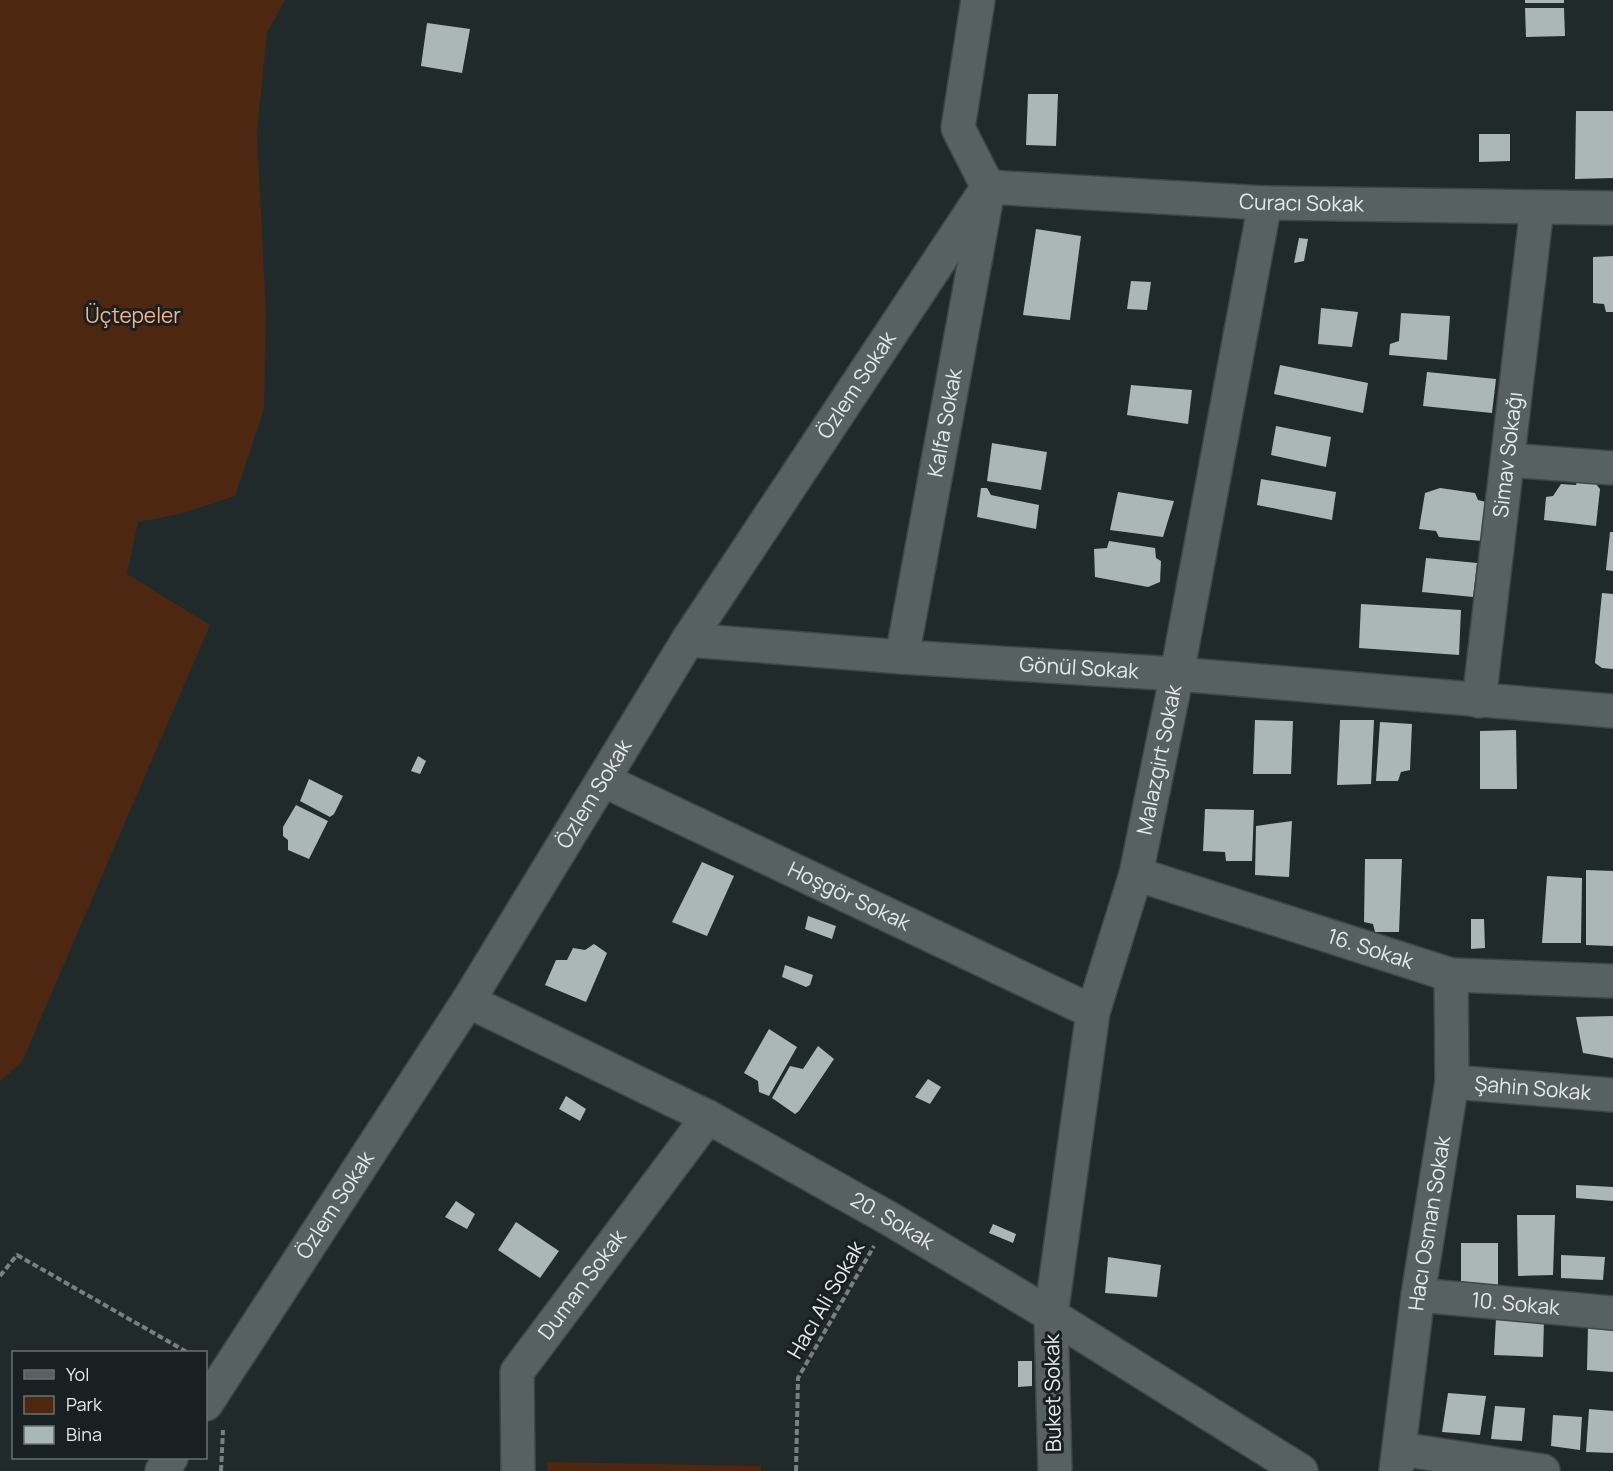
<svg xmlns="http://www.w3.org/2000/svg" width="1613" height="1471" viewBox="0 0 1613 1471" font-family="Manrope,sans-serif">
  <rect width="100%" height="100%" fill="#212a2a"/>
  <!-- green -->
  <g fill="#4e2710">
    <polygon points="0,0 285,0 267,33 257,132 266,313 264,409 235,496 180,514 138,522 127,574 210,625 22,1062 0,1081"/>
    <polygon points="547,1462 761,1466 761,1471 547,1471"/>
  </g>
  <!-- building -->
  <g fill="#abb6b7">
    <rect x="1525" y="0" width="39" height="3"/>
    <polygon points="1525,8 1564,8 1565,36 1526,37"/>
    <polygon points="427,23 470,29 462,73 421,66"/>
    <polygon points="1028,94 1058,94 1056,146 1026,145"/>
    <polygon points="1576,111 1613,111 1613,178 1575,179"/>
    <polygon points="1479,134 1510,134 1510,161 1479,162"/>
    <polygon points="1036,229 1081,236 1070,320 1023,315"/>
    <polygon points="1299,238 1308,239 1304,261 1294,263"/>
    <polygon points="1613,256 1613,312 1606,312 1604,304 1593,303 1593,257"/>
    <polygon points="1131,281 1151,282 1147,310 1127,309"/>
    <polygon points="1321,308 1358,312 1352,347 1318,344"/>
    <polygon points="1401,313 1450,316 1447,360 1389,355 1390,344 1399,341"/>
    <polygon points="1280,365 1368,383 1363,413 1274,394"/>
    <polygon points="1427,372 1496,379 1492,413 1423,406"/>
    <polygon points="1131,385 1192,390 1188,424 1127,415"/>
    <polygon points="1276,426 1331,437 1326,467 1271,455"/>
    <polygon points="992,443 1047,452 1041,490 987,481"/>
    <polygon points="1578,477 1592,479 1600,489 1596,526 1544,520 1546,497 1553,496 1561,484 1576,485"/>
    <polygon points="1261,479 1336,492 1332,520 1257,505"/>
    <polygon points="981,488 987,488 991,495 1039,505 1036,529 977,517"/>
    <polygon points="1440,488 1475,493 1478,500 1486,502 1482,541 1439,537 1436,531 1419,529 1425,493"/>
    <polygon points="1118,492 1174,501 1163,537 1110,530"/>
    <polygon points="1610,532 1613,532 1613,571 1606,570"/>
    <polygon points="1109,541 1155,548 1156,558 1161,561 1160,582 1148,587 1095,577 1094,549 1107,548"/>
    <polygon points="1426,558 1477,563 1473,597 1422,592"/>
    <polygon points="1602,593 1613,594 1613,669 1602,668 1595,663"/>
    <polygon points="1361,604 1461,610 1459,655 1359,648"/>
    <polygon points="1255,720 1293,721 1291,774 1253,774"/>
    <polygon points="1340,720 1374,720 1371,784 1337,785"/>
    <polygon points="1380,722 1412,724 1410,770 1401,772 1398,781 1376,781"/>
    <polygon points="1516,730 1517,789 1480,789 1480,731"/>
    <polygon points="418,756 426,761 420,774 411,771"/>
    <polygon points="309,779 343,796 334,814 330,817 300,801"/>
    <polygon points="296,805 328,821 309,859 288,850 288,840 283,836 283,827"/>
    <polygon points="1205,809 1254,810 1252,861 1226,861 1225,852 1203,851"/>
    <polygon points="1292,821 1289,877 1255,875 1256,826"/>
    <polygon points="1365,859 1402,859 1399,932 1375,932 1373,924 1364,922"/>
    <polygon points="702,862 734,876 707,936 672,922"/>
    <polygon points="1586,870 1613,871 1613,946 1586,945"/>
    <polygon points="1547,876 1582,878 1581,943 1542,943"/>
    <polygon points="808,916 836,926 832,939 805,929"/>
    <polygon points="1471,919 1484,919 1485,948 1471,949"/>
    <polygon points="594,944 607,953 586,1002 545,985 556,960 567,960 573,948 585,950"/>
    <polygon points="785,965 813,975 810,985 806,987 782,977"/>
    <polygon points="1613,1016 1613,1058 1583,1053 1576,1017"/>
    <polygon points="769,1029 797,1047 769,1096 759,1092 758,1081 744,1073"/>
    <polygon points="818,1046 834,1059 799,1111 795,1114 772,1098 790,1066 803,1069"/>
    <polygon points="928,1079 941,1087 930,1104 915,1097"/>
    <polygon points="566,1096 586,1109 580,1121 559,1109"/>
    <polygon points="1576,1185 1613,1187 1613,1201 1576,1198"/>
    <polygon points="456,1201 475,1214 467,1229 445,1217"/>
    <polygon points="1517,1215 1555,1215 1553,1275 1518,1276"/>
    <polygon points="516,1222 559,1251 540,1278 498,1250"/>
    <polygon points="993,1224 1016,1234 1013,1243 989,1233"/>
    <polygon points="1461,1243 1498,1243 1498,1286 1461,1287"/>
    <polygon points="1561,1255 1605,1257 1603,1280 1561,1278"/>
    <polygon points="1108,1257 1161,1265 1157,1297 1105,1293"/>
    <polygon points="1496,1318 1544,1319 1543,1357 1494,1355"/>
    <polygon points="1588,1327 1613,1328 1613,1372 1587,1370"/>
    <polygon points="1018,1361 1032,1361 1032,1386 1018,1387"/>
    <polygon points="1448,1393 1486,1396 1480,1435 1442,1432"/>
    <polygon points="1495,1406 1525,1408 1522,1441 1491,1439"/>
    <polygon points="1589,1409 1613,1411 1613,1453 1586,1452"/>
    <polygon points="1553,1415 1582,1417 1580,1450 1551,1446"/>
  </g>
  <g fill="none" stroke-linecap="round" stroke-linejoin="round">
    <defs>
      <g id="street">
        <polyline points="978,0 958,128 988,187"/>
        <path id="s1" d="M988,187L1265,203L1613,208"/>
        <polyline points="1508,460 1613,468"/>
        <path id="s2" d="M688,640L902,657L1177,674L1613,711"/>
        <path id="s3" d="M902,657L986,201"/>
        <path id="s4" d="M1479,701L1537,208"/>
        <path id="s5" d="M603,780L1093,1012"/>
        <path id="s6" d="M1136,874L1451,975L1613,981"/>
        <path id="s7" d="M468,1001L708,1117L890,1219L1051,1315L1301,1471"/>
        <path id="s8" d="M1452,1082L1613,1095"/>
        <path id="s9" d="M1418,1295L1613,1313"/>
        <path id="s10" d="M206,1404L468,1001L688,640L988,187"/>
        <polyline points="1400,1449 1543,1471"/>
        <polyline points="162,1471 171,1458"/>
        <path id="s11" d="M518,1471L517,1372L708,1117"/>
        <path id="s12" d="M1055,1471L1051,1315L1093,1012L1136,874L1177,674L1265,203"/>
        <path id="s13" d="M1396,1471L1418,1295L1452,1082L1451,975"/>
      </g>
    </defs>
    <!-- street casing -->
    <use href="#street" stroke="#3f4647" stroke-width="36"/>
    <!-- path -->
    <g stroke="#788080" stroke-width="4" stroke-dasharray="6 3" stroke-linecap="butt">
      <polyline points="0,1276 17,1255 187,1352"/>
      <polyline points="221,1471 223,1430"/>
      <polyline points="796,1471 798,1378 874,1246"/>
    </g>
    <!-- street -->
    <use href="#street" stroke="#576162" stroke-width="33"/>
  </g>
  <g text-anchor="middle" stroke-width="6" stroke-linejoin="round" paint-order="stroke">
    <!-- street labels -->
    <g font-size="21" fill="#e4eaea" stroke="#182021">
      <text dy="7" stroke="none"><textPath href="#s1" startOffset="314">Curacı Sokak</textPath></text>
      <text dy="7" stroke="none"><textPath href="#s10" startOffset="1209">Özlem Sokak</textPath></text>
      <text dy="7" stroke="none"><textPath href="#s3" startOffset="238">Kalfa Sokak</textPath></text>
      <text dy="7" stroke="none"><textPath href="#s4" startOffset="248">Simav Sokağı</textPath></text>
      <text dy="7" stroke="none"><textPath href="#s2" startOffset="392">Gönül Sokak</textPath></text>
      <text dy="7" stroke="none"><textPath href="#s12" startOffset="723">Malazgirt Sokak</textPath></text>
      <text dy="7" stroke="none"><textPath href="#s10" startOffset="723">Özlem Sokak</textPath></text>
      <text dy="7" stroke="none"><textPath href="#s5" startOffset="272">Hoşgör Sokak</textPath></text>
      <text dy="7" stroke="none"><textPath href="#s6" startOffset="246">16. Sokak</textPath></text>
      <text dy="7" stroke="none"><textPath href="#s8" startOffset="81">Şahin Sokak</textPath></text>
      <text dy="7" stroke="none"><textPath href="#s10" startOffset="237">Özlem Sokak</textPath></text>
      <text dy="7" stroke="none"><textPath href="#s7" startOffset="478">20. Sokak</textPath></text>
      <text dy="7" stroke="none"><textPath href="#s13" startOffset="250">Hacı Osman Sokak</textPath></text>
      <text dy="7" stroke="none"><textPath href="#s11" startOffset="208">Duman Sokak</textPath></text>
      <text transform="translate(826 1300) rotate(-60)" y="7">Hacı Ali Sokak</text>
      <text dy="7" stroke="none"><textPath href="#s9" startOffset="98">10. Sokak</textPath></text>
      <text transform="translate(1053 1393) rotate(-91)" y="7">Buket Sokak</text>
    </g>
    <!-- park labels -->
    <g font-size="21" fill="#f9b18a" stroke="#182021">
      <text x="133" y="323">Üçtepeler</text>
    </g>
  </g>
  <!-- legend -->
  <rect x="12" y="1351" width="195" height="108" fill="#182021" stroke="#6a7171" stroke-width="1.5"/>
  <rect x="24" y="1370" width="30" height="9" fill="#576162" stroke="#6a7171" stroke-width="1.5"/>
  <text x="66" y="1381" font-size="18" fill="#e4eaea">Yol</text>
  <rect x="24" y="1396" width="30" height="18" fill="#4e2710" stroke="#6a7171" stroke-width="1.5"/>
  <text x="66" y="1411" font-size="18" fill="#e4eaea">Park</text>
  <rect x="24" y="1426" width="30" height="18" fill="#abb6b7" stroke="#6a7171" stroke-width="1.5"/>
  <text x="66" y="1441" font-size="18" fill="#e4eaea">Bina</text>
</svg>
